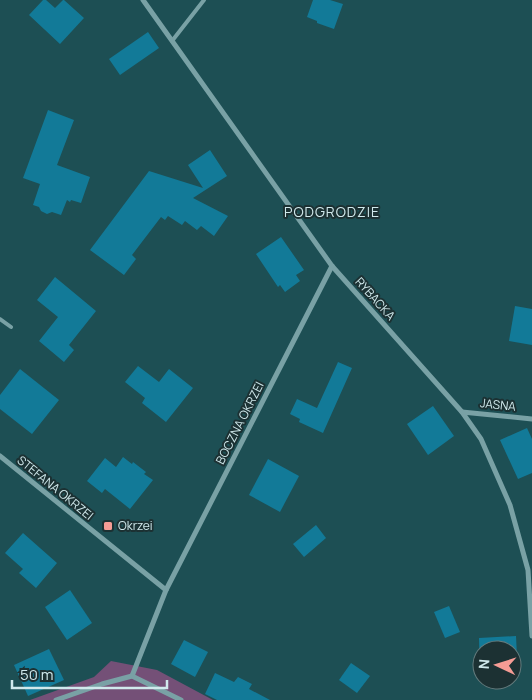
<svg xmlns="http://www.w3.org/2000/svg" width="532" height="700" viewBox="0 0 532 700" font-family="Manrope,sans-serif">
  <rect width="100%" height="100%" fill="#1d4f54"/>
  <!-- green -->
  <polygon fill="#745077" points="111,661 157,670 213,700 30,700 94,677"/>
  <!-- building -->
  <g fill="#127a98">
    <polygon points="43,0 46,0 55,8 63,0 64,0 84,18 60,44 29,15"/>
    <polygon points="313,0 330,0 343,4 334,29 317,23 317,21 307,17"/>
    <polygon points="148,32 159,48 120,75 109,59"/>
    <polygon points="48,110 74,120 57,165 90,177 81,203 71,200 70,202 67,200 61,215 52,212 47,214 41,211 39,207 33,205 40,184 23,178"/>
    <polygon points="210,150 227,176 193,198 228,216 214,236 201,226 197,230 185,221 182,225 168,216 165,220 161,217 132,255 136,259 124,275 90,250 149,171 203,188 188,165"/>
    <polygon points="281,237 304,270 296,275 300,281 285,292 280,285 278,287 256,254"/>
    <polygon points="55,277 96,311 69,345 74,350 64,362 39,341 58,317 37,300"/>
    <polygon points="515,306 532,309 532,345 509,341"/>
    <polygon points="338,362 352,368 323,433 299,422 300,419 290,414 297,399 317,408"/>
    <polygon points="138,366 159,382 169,369 193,388 166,422 142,403 145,398 125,382"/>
    <polygon points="20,369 59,400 32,434 0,409 0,395"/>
    <polygon points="433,406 454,436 428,455 407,424"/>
    <polygon points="527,428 532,439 532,473 518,479 500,440"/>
    <polygon points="123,457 132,464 133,462 146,472 144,474 153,480 130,509 105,489 102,493 87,481 105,458 116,467"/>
    <polygon points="268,459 299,476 280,512 249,495"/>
    <polygon points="316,525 326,538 304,557 293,544"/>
    <polygon points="23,533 57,563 36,588 19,573 23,569 5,553"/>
    <polygon points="70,590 92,623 67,640 45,607"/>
    <polygon points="449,606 460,632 445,638 434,612"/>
    <polygon points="516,636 518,676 512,676 512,650 482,650 482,677 480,677 479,638"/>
    <polygon points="184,640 208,652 195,677 171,664"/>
    <polygon points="49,649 64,680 28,696 14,665"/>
    <polygon points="351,663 370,676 357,693 339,680"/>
    <polygon points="215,673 234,682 238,677 252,684 249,689 270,700 217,700 205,694"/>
  </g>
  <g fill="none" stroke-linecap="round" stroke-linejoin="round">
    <!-- lane -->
    <g stroke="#79a1a5" stroke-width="4">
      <polyline points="172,41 204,0"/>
      <polyline points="0,319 11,327"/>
    </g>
    <!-- street -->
    <g stroke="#79a1a5" stroke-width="5">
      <polyline points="143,0 332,266 462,412 481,439 510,505 528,570 532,636"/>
      <polyline points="462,412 532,419"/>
      <polyline points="0,456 166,590"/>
      <polyline points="132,676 166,590 332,266"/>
      <polyline points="56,700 102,684 132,676 181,700"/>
    </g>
  </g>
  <!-- markers -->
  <rect fill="#f59c95" stroke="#1c3133" stroke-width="2" x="103" y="521" width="10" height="10" rx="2.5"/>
  <g text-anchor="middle" stroke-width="4" stroke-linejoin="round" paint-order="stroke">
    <!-- street labels -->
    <g font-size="12" fill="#d0e9ec" stroke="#1c3133">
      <text transform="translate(375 299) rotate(48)" y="4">RYBACKA</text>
      <text transform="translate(498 405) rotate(6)" y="4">JASNA</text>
      <text transform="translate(240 423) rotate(-63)" y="4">BOCZNA OKRZEI</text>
      <text transform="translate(55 488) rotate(39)" y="4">STEFANA OKRZEI</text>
    </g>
    <!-- poi labels -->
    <g font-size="12" fill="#d0e9ec" stroke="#1c3133" text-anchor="start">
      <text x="118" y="530">Okrzei</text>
    </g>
    <!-- neighbourhood labels -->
    <g font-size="14" letter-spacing="1" fill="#d0e9ec" stroke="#1c3133">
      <text x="332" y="217">PODGRODZIE</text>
    </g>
  </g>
  <!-- north arrow -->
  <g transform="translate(497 665) rotate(274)"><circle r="24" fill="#1c3133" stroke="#647b7d"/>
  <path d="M0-4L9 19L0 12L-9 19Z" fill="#f59c95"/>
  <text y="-8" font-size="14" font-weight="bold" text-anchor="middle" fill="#d0e9ec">N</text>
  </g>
  <!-- scale -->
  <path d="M12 680v8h155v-8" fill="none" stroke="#d0e9ec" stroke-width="2.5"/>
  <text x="20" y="680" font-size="15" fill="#d0e9ec" stroke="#1c3133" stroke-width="4" paint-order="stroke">50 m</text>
</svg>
